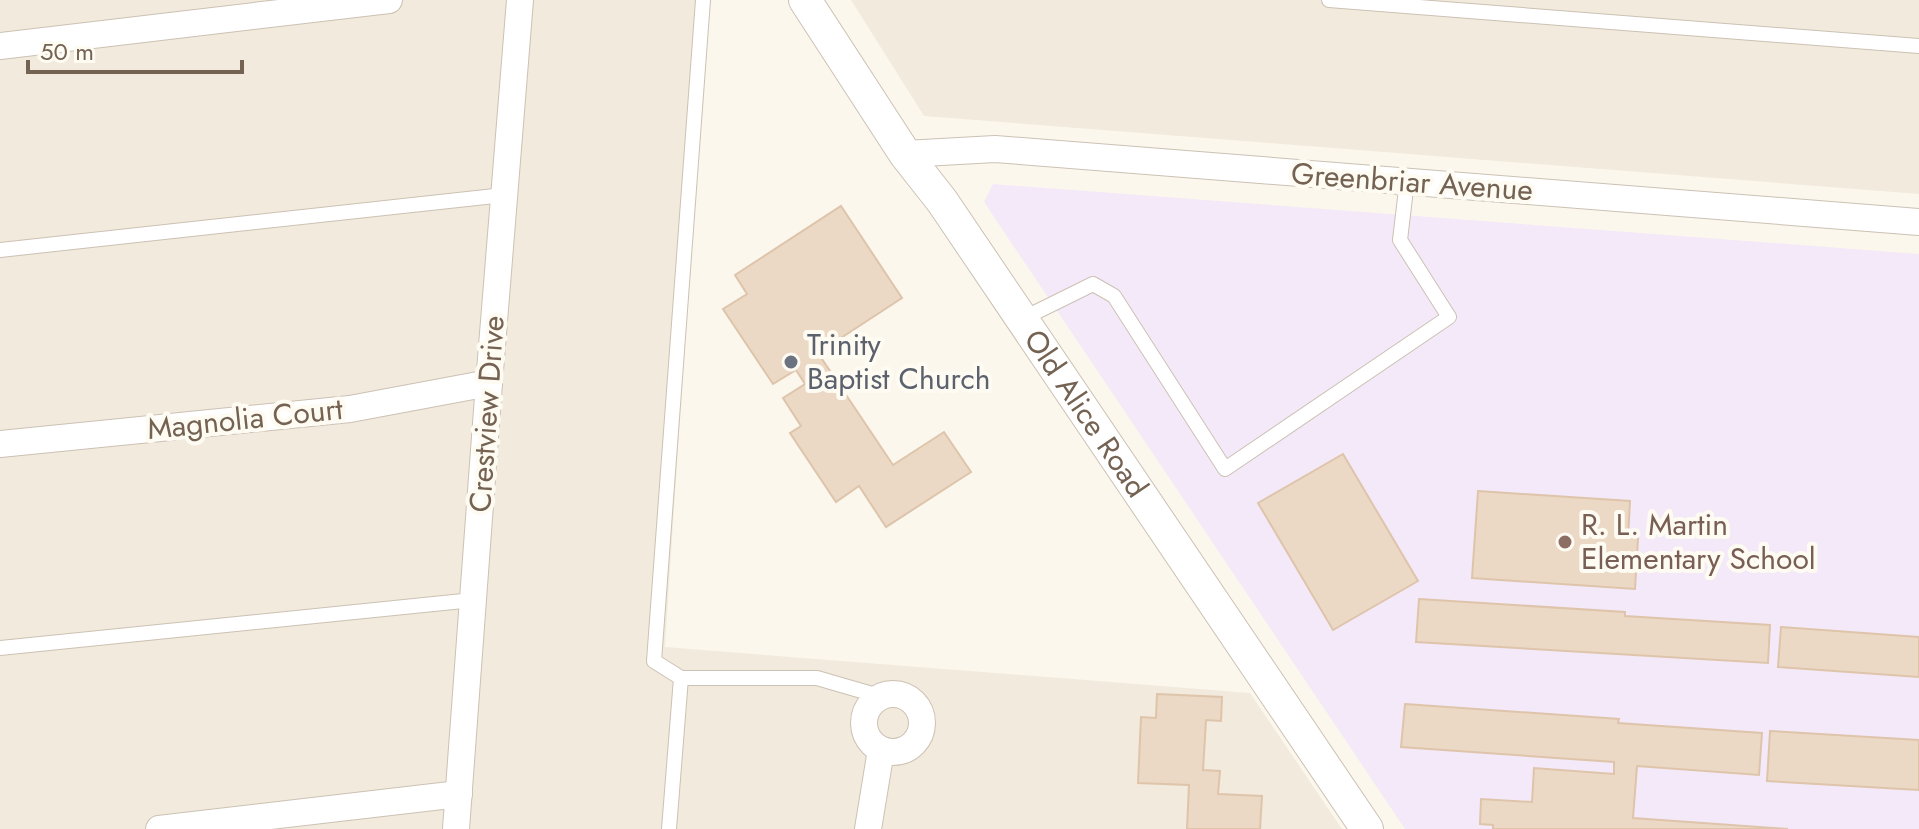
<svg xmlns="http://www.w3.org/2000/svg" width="1919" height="829" viewBox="0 0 1919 829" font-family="Jost,sans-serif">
  <rect width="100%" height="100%" fill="#fbf7ed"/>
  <!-- residential -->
  <g fill="#f2eadc">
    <polygon points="0,0 707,0 665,647 1250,693 1342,829 0,829"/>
    <polygon points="851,0 1919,0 1919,194 924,116"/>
  </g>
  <!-- education -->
  <polygon fill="#f4e9f8" points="993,184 1919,254 1919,829 1405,829 984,202"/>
  <!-- building -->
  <g fill="#ebd9c6" stroke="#dec4aa" stroke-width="2">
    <polygon points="841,206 902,298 818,353 893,465 944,432 971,472 886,527 859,486 836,502 790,433 801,426 783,398 805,384 796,370 773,384 723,309 747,294 735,275"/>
    <polygon points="1343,454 1418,581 1333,630 1258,503"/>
    <polygon points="1478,491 1630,501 1628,538 1638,538 1635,589 1472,578"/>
    <polygon points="1419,599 1625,612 1625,616 1770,625 1768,663 1416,642"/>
    <polygon points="1781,627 1919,637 1919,677 1778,667"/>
    <polygon points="1157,694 1222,697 1221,721 1206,720 1203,770 1220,771 1218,794 1262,796 1260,829 1187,829 1189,785 1138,783 1141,717 1156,718"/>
    <polygon points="1405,704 1619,719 1618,723 1762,733 1759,775 1637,766 1633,818 1788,829 1493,829 1493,825 1480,824 1481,799 1532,802 1534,768 1614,774 1614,762 1401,747"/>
    <polygon points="1770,731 1919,740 1919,790 1767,781"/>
  </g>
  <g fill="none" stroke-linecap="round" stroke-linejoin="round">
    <defs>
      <g id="service">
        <polyline points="1329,0 1919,46"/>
        <polyline points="0,250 504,195"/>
        <polyline points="1022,319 1093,284 1114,296 1225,469 1449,317 1400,240 1407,181"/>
        <polyline points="0,648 473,600"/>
        <polyline points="681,678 817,678 879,696"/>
        <polyline points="669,829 681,678 654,661 703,0"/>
      </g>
      <g id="minor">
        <polyline points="0,46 389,0"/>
        <polyline points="905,154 995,149 1919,222"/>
        <polyline points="0,444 350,409 489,383"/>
        <circle cx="893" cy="723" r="29"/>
        <polyline points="159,829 459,794"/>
        <polyline points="456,829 489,383 520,0"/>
        <polyline points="868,829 881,750"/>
      </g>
      <g id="tertiary">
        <path id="s1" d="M805,0L905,154L942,201L1367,829"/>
      </g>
    </defs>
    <!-- service casing -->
    <use href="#service" stroke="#ccc1b4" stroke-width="16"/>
    <!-- minor casing -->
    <use href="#minor" stroke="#ccc1b4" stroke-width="28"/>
    <!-- tertiary casing -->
    <use href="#tertiary" stroke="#ccc1b4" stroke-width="34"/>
    <!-- service -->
    <use href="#service" stroke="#fff" stroke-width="14"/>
    <!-- minor -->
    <use href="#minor" stroke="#fff" stroke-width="26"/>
    <!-- tertiary -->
    <use href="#tertiary" stroke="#fff" stroke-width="32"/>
  </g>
  <!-- markers -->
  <circle fill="#6b7280" stroke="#fefbf3" stroke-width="3" cx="791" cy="362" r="8"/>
  <circle fill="#8d6e63" stroke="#fefbf3" stroke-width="3" cx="1565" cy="542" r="8"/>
  <g text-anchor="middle" stroke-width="8" stroke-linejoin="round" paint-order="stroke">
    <!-- street labels -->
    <g font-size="30" fill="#746252" stroke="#fefbf3">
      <text transform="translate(1412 182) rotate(4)" y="10">Greenbriar Avenue</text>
      <text transform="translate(487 414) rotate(-86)" y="10">Crestview Drive</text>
      <text dy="10" stroke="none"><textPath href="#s1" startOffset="500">Old Alice Road</textPath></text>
      <text transform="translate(245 419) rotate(-6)" y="10">Magnolia Court</text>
    </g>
    <!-- worship labels -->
    <g font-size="30" fill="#5b616d" stroke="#fefbf3" text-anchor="start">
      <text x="807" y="355">Trinity<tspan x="807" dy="34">Baptist Church</tspan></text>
    </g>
    <!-- education labels -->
    <g font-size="30" fill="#785e54" stroke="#fefbf3" text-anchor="start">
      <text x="1581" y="535">R. L. Martin<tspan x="1581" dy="34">Elementary School</tspan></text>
    </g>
  </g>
  <!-- scale -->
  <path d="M28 60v12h214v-12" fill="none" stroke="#746252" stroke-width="4"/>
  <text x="40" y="60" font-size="24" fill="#746252" stroke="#fefbf3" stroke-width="6" paint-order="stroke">50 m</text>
</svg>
